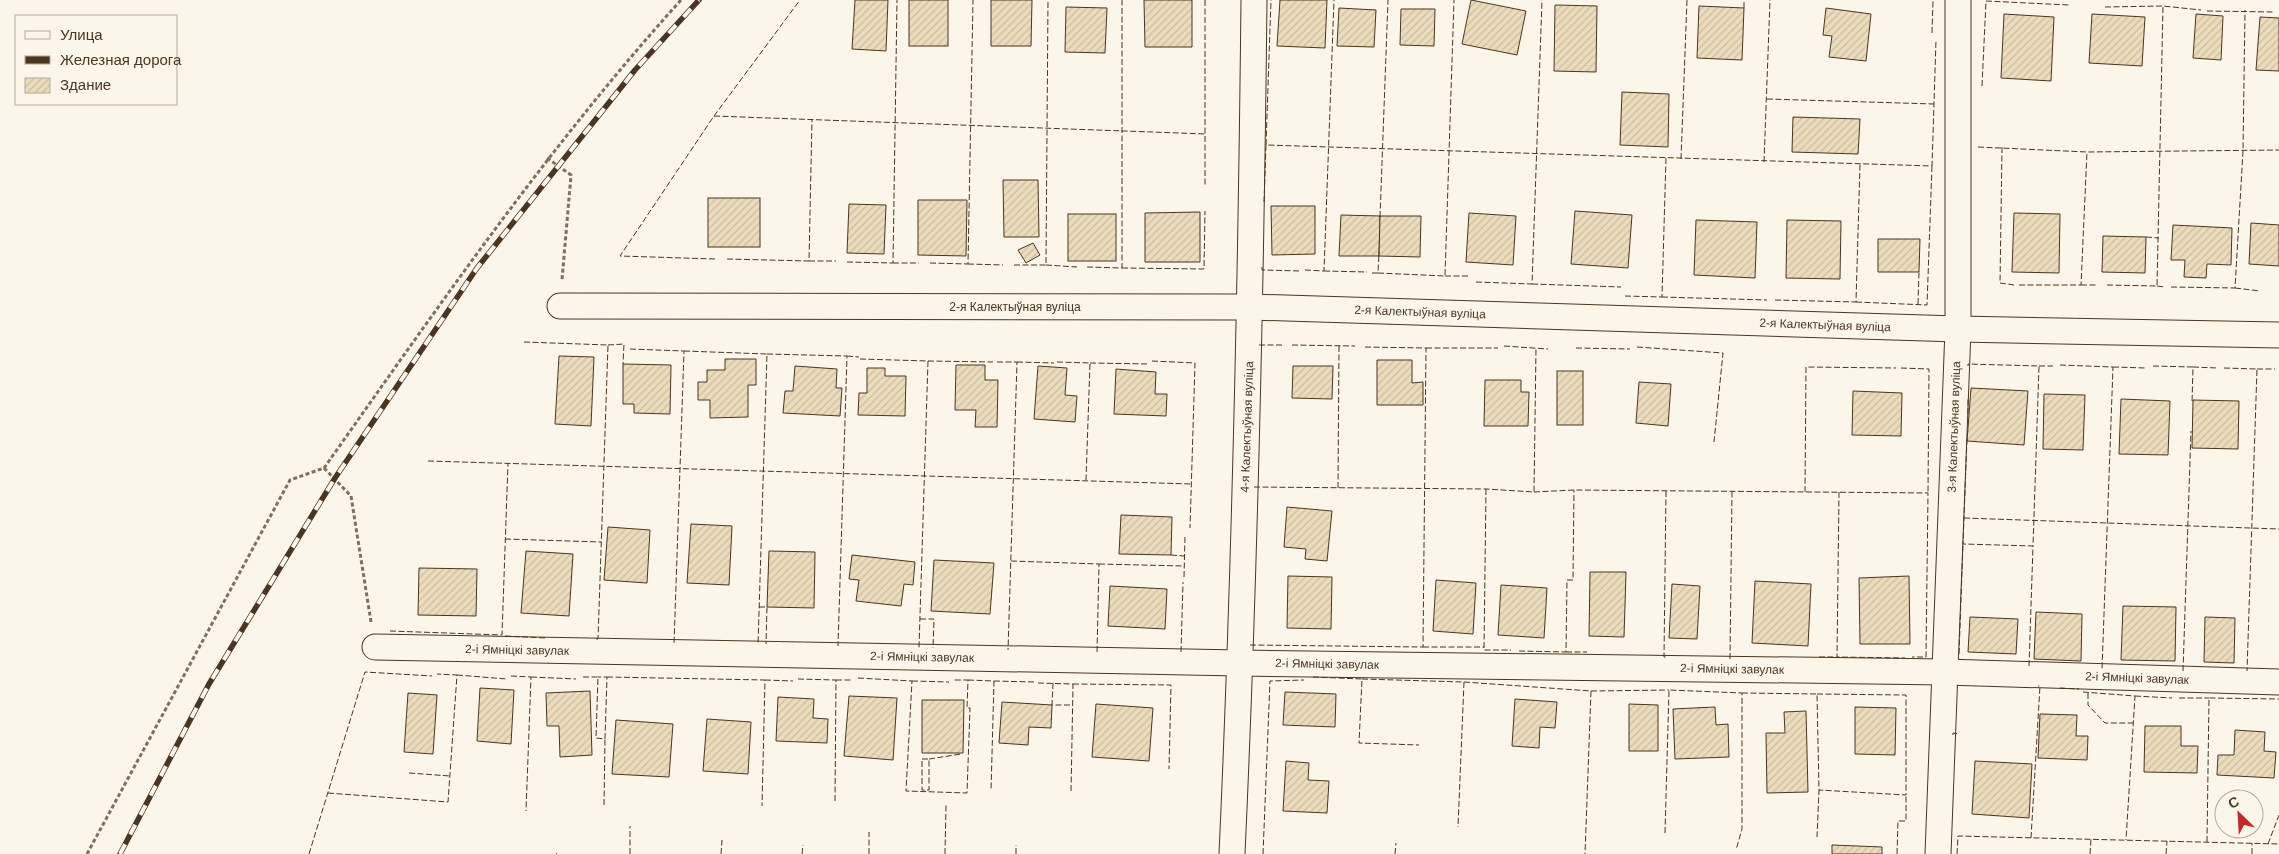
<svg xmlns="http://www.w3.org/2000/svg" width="2279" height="854" viewBox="0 0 2279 854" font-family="Arial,sans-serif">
  <defs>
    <pattern id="building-hatch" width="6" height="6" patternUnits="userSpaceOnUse" patternTransform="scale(1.25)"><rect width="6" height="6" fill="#ecdcbc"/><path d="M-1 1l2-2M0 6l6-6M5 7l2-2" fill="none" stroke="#ccbda1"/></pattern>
  </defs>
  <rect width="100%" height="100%" fill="#fbf6e9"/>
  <!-- building -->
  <g fill="url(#building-hatch)" stroke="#4a3520">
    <polygon points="855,0 888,0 886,51 852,49"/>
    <rect x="909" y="0" width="39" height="46"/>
    <polygon points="991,0 1032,0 1031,46 991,46"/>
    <polygon points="1144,0 1192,0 1192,47 1145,47"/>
    <polygon points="1280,0 1327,0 1325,48 1277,46"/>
    <polygon points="1471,0 1526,11 1517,55 1462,44"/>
    <polygon points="1555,5 1597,6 1596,72 1554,71"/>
    <polygon points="1699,6 1744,8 1742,60 1697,58"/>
    <polygon points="1066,7 1107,8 1105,53 1065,52"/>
    <polygon points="1339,8 1376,10 1374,47 1337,46"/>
    <polygon points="1826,8 1871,14 1866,61 1829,57 1832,36 1823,35"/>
    <polygon points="1401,9 1435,9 1434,46 1400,45"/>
    <polygon points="2004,14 2054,17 2051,81 2001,78"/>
    <polygon points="2092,14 2145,17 2142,66 2089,63"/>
    <polygon points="2196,14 2223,16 2221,60 2193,58"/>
    <polygon points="2260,17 2279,18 2279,71 2256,70"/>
    <polygon points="1622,92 1669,94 1668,147 1620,145"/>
    <polygon points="1793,117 1860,119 1858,154 1792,152"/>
    <polygon points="1003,180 1038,180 1039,237 1004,237"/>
    <rect x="708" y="198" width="52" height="49"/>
    <polygon points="918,200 967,200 966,256 918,255"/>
    <polygon points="849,204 886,205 884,254 847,253"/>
    <polygon points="1271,206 1315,206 1315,254 1272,255"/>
    <polygon points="1575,211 1632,215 1628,268 1571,264"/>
    <polygon points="1200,212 1200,262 1145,262 1145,213"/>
    <polygon points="1469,213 1516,216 1513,265 1466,262"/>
    <polygon points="2014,213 2060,214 2059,273 2012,272"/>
    <rect x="1068" y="214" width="48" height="47"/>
    <polygon points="1341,215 1380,216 1379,256 1339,256"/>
    <polygon points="1380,216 1421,216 1420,257 1379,256"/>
    <polygon points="1696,220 1757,222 1755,278 1694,275"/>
    <polygon points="1787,220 1841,221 1840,279 1786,278"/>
    <polygon points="2251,223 2279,225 2279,266 2249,264"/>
    <polygon points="2173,225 2232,228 2231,265 2207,264 2206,278 2184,277 2185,260 2171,260"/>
    <polygon points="2103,236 2146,237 2145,273 2102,272"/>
    <polygon points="1878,239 1920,239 1919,272 1878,272"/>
    <polygon points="1033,243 1040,255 1026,263 1018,250"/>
    <polygon points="559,356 594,357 591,426 555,424"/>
    <polygon points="725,359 756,359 756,385 748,385 748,417 710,418 710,400 698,400 698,382 707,382 707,370 725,370"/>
    <polygon points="1377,360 1412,360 1412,383 1423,382 1423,405 1377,405"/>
    <polygon points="623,364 671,365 670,414 634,413 634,404 623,404"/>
    <polygon points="956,365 985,365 985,380 998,380 997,427 975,427 976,410 955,410"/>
    <polygon points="795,366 837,369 836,388 842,388 840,416 783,413 785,391 793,391"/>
    <polygon points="1038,366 1067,368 1065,395 1077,396 1075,422 1034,419"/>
    <polygon points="1293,366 1333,366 1332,399 1292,398"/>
    <polygon points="867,368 885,368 885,376 906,376 905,416 858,415 859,393 867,393"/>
    <polygon points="1116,369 1156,372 1155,394 1167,394 1166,416 1114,414"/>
    <rect x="1557" y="371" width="26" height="54"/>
    <polygon points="1485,380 1521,380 1521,392 1529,392 1528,426 1484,426"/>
    <polygon points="1639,382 1671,384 1668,426 1636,423"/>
    <polygon points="1971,388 2028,391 2024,445 1967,441"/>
    <polygon points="1853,391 1902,393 1901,436 1852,435"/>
    <polygon points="2044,394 2085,395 2083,450 2043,449"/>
    <polygon points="2121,399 2170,401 2168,455 2119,454"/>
    <polygon points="2193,400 2239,401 2238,449 2192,448"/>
    <polygon points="1287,507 1332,511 1327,561 1305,559 1306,549 1284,547"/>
    <polygon points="1121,515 1172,517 1171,555 1119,554"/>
    <polygon points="691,524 732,526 729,585 687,583"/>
    <polygon points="608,527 650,530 647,583 604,580"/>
    <polygon points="526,551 573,554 569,616 521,613"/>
    <polygon points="769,551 815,552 814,608 767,607"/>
    <polygon points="852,555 915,562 913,585 904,584 901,606 856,601 859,580 849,579"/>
    <polygon points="934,560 994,563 990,614 931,611"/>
    <polygon points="419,568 477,569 476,616 418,615"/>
    <polygon points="1590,572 1626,572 1624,637 1589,636"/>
    <polygon points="1288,576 1332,577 1331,629 1287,628"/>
    <polygon points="1909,576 1910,644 1860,644 1859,578"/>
    <polygon points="1436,580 1476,583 1473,634 1433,631"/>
    <polygon points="1755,581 1811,584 1808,646 1752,643"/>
    <polygon points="1672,584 1700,586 1697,639 1669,638"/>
    <polygon points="1501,585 1547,588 1544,638 1498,635"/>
    <polygon points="1110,586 1167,589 1165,629 1108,626"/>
    <polygon points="2123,606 2176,607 2175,661 2121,660"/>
    <polygon points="2036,612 2082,614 2081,661 2034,659"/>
    <polygon points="1970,617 2018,619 2016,654 1968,652"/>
    <polygon points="2205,617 2235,618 2234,663 2204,662"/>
    <polygon points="480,688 514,690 511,744 477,741"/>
    <polygon points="590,691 592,755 560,757 559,726 547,726 546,693"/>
    <polygon points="1285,692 1336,694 1335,727 1283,725"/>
    <polygon points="408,693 437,695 433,754 404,752"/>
    <polygon points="849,696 897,698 893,760 844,756"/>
    <polygon points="778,697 814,699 813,718 828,719 827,743 776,741"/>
    <polygon points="1515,699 1557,702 1555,728 1540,727 1539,748 1512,746"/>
    <polygon points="922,700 964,700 963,753 922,753"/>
    <polygon points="1002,702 1052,705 1051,728 1029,727 1028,745 999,743"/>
    <polygon points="1096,704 1153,708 1149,761 1092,757"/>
    <polygon points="1629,704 1658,705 1658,751 1629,751"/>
    <polygon points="1715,707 1716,725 1728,724 1729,757 1675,759 1673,709"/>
    <polygon points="1855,707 1896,708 1895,755 1855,754"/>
    <polygon points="1806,711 1808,792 1767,793 1766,733 1785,733 1784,712"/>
    <polygon points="2040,714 2077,715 2076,736 2088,736 2087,760 2038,758"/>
    <polygon points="707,719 751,722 748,774 703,771"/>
    <polygon points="616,720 673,724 669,777 612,774"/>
    <polygon points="2145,726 2181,726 2181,746 2198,746 2197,773 2144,772"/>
    <polygon points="2235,730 2265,732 2264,751 2276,752 2274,778 2217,775 2218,755 2234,755"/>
    <polygon points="1286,761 1309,763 1308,780 1329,781 1327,813 1283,811"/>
    <polygon points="1975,761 2032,764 2029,818 1972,814"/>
    <polygon points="1832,845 1882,847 1882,854 1832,854"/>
  </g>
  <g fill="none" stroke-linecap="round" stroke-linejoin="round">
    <defs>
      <g id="minor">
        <polyline points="560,306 1251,307 1958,329 2279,335"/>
        <polyline points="375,647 1240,663 1945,672 2279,682"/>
        <path d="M1232,854C1245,569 1251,285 1254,0"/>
        <polyline points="1938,854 1958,329 1958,0"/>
      </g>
    </defs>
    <!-- minor casing -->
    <use href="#minor" stroke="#4a3520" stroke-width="27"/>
    <!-- path -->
    <g stroke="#7f6f5c" stroke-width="3" stroke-dasharray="4 2.5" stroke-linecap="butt">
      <polyline points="547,158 571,175 562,280"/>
      <polyline points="324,468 351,496 371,622"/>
      <path d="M87,854L290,480L324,468C438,307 549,146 681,0"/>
    </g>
    <!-- minor -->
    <use href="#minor" stroke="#fbf6e9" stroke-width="25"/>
    <defs>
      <polyline id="rail" points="120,854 209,684 335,478 477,268 635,70 699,0"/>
    </defs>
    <!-- rail casing -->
    <use href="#rail" stroke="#4a3520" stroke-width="5.5"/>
    <!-- rail -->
    <use href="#rail" stroke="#fbf6e9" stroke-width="4" stroke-dasharray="11" stroke-linecap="butt"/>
    <!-- fence -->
    <g stroke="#4a3520" stroke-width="1" stroke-dasharray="6 2.5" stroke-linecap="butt">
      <polyline points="1205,0 1205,186"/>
      <polyline points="2105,7 2163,6 2201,10"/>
      <polyline points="1744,8 1744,0"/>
      <polyline points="2207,11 2273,12"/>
      <polyline points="1932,33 1933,0"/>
      <polyline points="1982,86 1986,1 2069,5"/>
      <polyline points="1767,99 1934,104"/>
      <polyline points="714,116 1206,134"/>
      <polyline points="1266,145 1271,0"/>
      <polyline points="1978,147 2087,152 2279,150"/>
      <polyline points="2002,147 2000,283 2014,285"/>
      <polyline points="1681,159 1687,0"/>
      <polyline points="1764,162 1770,0"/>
      <polyline points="1264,202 1266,145 1932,166 1936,40"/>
      <polyline points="1380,217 1388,0"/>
      <polyline points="2146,237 2159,238"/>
      <polyline points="715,259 620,256 714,116 800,0"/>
      <polyline points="727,259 809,261 812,119"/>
      <polyline points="809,261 836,261"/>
      <polyline points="847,262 893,263 897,0"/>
      <polyline points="893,263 919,263"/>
      <polyline points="930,263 968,264 973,0"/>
      <polyline points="968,264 1003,265"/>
      <polyline points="1014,265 1046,265 1048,0"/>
      <polyline points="1046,265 1077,267"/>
      <polyline points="1087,267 1122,268 1122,0"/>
      <polyline points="1262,267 1262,270 1301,271"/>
      <polyline points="1122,268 1204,269 1205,211"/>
      <polyline points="1305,270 1324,271 1334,0"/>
      <polyline points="1324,271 1367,272"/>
      <polyline points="1372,273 1378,273 1379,252"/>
      <polyline points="1378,273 1445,276 1454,0"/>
      <polyline points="1445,276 1470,276"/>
      <polyline points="1476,282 1532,284 1542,0"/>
      <polyline points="1532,284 1621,287"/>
      <polyline points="2019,285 2081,285 2087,152"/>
      <polyline points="2081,285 2096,285"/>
      <polyline points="2107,285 2157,286 2163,6"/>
      <polyline points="2157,286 2165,287"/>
      <polyline points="2171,287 2235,288 2243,151 2245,10"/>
      <polyline points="2235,288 2260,291"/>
      <polyline points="1625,296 1662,297 1666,158"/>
      <polyline points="1662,297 1767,300"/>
      <polyline points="1775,300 1856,302 1860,164"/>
      <polyline points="1856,302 1927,305 1932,166"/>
      <polyline points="1918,304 1919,272"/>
      <polyline points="524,342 608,345 598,639 595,639"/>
      <polyline points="608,345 624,344 623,364"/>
      <polyline points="1259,345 1284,345"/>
      <polyline points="1292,345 1355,346"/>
      <polyline points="1504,346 1548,349"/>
      <polyline points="1637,347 1723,353 1714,442"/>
      <polyline points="1426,348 1498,348"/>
      <polyline points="1576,348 1630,349"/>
      <polyline points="630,349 684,351 674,644"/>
      <polyline points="684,351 767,354 758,645"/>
      <polyline points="767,354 847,356 838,646"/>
      <polyline points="847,356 859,357"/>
      <polyline points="860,359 928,361 919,648"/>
      <polyline points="928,361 993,362"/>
      <polyline points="1152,361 1195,363 1190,528"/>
      <polyline points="997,362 1017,362 1008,650"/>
      <polyline points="1017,362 1054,363"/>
      <polyline points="1057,362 1090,363 1086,480"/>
      <polyline points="1090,363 1149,364"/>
      <polyline points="2060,365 2113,367 2102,669"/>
      <polyline points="2039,366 2053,366"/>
      <polyline points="2153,366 2193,367 2192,403"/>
      <polyline points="2113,367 2146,368"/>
      <polyline points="2193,367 2217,368"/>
      <polyline points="1901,368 1929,369 1928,493"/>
      <polyline points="2224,368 2257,369 2247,671"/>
      <polyline points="2257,369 2275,369"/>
      <polyline points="1968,414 1968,399"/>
      <polyline points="1967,439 1963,544 2033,546 2039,366 1968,364 1968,366"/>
      <polyline points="428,461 1191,484"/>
      <polyline points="1254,487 1486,489 1534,492 1536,348"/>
      <polyline points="1338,488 1339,346"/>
      <polyline points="1486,489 1484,650 1511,650"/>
      <polyline points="1666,491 1664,657 1668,657"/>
      <polyline points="1534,492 1574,490 1928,493 1926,657 1912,657"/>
      <polyline points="1805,492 1806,367 1896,368"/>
      <polyline points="1839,492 1837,657 1905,658"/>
      <polyline points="1964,518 2279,529"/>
      <polyline points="505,539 601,542"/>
      <polyline points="1171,555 1184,556"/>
      <polyline points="1011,561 1099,564 1097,652"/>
      <polyline points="1099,564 1184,566"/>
      <polyline points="1184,577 1185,536"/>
      <polyline points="759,607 767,607 766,644"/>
      <polyline points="920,619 934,619 933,648"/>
      <polyline points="390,631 502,635 508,463"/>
      <polyline points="505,636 545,638"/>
      <polyline points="1250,645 1423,647 1426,348 1363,347"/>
      <polyline points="1423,647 1484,647"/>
      <polyline points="1519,651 1566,652 1567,580 1573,580 1574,490"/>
      <polyline points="1181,652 1183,582"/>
      <polyline points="1566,652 1587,652"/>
      <polyline points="1959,654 1963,544"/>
      <polyline points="1819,657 1837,657"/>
      <polyline points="1730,659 1732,491"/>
      <polyline points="2029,666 2033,546"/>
      <polyline points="2183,671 2191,431"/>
      <polyline points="457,675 507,679"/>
      <polyline points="511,676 531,677 526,811"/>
      <polyline points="531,677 576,679"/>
      <polyline points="583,677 598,677 596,738 605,739 607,677 598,677"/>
      <polyline points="607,677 765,680 762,806"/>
      <polyline points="1313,677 1362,679 1359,743 1419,745"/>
      <polyline points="858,678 912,681 906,791 967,793 970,708 967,708 968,680 954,680"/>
      <polyline points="798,679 836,680 835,802"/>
      <polyline points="1362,679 1464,682 1458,827"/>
      <polyline points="765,680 793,681"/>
      <polyline points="836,680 851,680"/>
      <polyline points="968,680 994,681 991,791"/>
      <polyline points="912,681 949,682"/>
      <polyline points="994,681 1034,682"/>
      <polyline points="1464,682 1591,691 1585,854"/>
      <polyline points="1038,683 1073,684 1071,793"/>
      <polyline points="1053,683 1052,705 1072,705"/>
      <polyline points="1073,684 1171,685 1169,769"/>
      <polyline points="2060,688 2079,689"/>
      <polyline points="1591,691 1669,690"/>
      <polyline points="2083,692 2135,696 2126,840"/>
      <polyline points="1742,693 1817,694 1819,790 1817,837"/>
      <polyline points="2088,693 2088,705 2105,723 2133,723"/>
      <polyline points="1817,694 1906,695 1906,795 1819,790"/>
      <polyline points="2135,696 2172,698"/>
      <polyline points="2179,698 2209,698"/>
      <polyline points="1953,735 1953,733 1959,734"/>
      <rect x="922" y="759" width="7" height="31"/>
      <polyline points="929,759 961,754"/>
      <polyline points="409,773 450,776"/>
      <polyline points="328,793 448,802 457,675 437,674"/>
      <polyline points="604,805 605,739"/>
      <polyline points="1665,833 1669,690 1742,693 1742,829 1736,850"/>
      <polyline points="2031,838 2040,686 2038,686"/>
      <polyline points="2207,842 2209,698 2279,699"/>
      <polyline points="2268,844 2279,815"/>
      <polyline points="309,854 365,672 432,676"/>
      <polyline points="556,854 557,853"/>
      <polyline points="630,854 630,826"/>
      <polyline points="721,854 722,840"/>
      <polyline points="802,854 803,845"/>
      <polyline points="869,854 869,832"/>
      <polyline points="945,854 946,805"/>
      <polyline points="1016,854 1016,845"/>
      <polyline points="1263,854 1270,681 1304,680"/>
      <polyline points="1395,854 1396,843"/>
      <polyline points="1897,854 1898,821 1906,821 1906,795"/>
      <polyline points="1957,854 1958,836 2279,844"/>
      <polyline points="2090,854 2091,839"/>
      <polyline points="2166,854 2167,841"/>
      <polyline points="2252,854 2252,843"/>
    </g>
  </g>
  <g text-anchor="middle" stroke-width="4" stroke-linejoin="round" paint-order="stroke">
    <!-- street labels -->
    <g font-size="12" fill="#4a3520" stroke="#fbf6e9">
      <text x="1015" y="311">2-я Калектыўная вуліца</text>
      <text transform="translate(1420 312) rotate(2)" y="4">2-я Калектыўная вуліца</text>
      <text transform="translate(1825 325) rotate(2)" y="4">2-я Калектыўная вуліца</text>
      <text transform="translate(1247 427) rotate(-88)" y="4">4-я Калектыўная вуліца</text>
      <text transform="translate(1954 427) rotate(-88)" y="4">3-я Калектыўная вуліца</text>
      <text transform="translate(517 650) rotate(1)" y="4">2-і Ямніцкі завулак</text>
      <text transform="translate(922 657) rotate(1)" y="4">2-і Ямніцкі завулак</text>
      <text transform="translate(1327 664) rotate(1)" y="4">2-і Ямніцкі завулак</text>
      <text transform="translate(1732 669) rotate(1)" y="4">2-і Ямніцкі завулак</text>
      <text transform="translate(2137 678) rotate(2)" y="4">2-і Ямніцкі завулак</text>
    </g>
  </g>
  <!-- legend -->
  <rect x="15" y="15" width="162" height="90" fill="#fbf6e9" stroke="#b4a999"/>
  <rect x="25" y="31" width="25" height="8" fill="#fbf6e9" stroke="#b4a999"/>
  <text x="60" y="40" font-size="15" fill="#4a3520">Улица</text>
  <rect x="25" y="56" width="25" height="8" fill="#4a3520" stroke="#b4a999"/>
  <text x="60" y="65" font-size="15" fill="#4a3520">Железная дорога</text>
  <rect x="25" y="78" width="25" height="15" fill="url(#building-hatch)" stroke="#b4a999"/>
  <text x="60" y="90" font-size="15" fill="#4a3520">Здание</text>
  <!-- north arrow -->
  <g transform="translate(2239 814) rotate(335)"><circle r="24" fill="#fbf6e9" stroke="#b4a999"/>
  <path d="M0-4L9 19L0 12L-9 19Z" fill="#c62828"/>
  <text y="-8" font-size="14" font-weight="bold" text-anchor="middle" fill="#4a3520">С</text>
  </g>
</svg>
